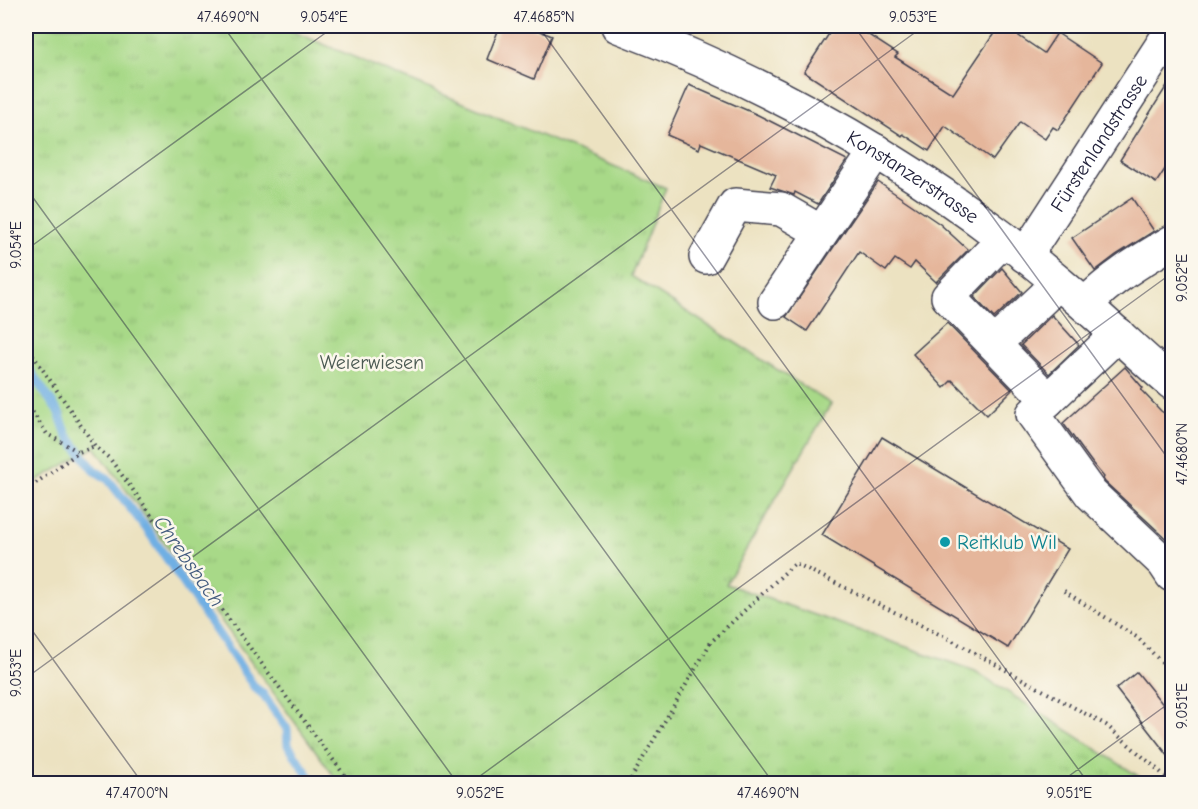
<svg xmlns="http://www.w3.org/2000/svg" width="1198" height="809" viewBox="0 0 1198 809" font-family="'Comic Neue',sans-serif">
  <defs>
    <pattern id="park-tufts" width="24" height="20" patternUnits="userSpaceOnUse" patternTransform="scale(1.5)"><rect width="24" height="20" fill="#a8d988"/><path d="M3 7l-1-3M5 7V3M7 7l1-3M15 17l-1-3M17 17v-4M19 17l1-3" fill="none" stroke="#90ba76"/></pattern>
  </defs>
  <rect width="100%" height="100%" fill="#fbf7ec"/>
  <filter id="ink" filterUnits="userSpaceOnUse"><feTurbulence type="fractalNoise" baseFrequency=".0167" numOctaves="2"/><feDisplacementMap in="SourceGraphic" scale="12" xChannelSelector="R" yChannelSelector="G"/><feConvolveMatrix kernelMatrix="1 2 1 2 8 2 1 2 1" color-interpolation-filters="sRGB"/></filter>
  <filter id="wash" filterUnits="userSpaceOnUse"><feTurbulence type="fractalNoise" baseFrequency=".008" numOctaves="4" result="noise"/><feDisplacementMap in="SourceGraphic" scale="24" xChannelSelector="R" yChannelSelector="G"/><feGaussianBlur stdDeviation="1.35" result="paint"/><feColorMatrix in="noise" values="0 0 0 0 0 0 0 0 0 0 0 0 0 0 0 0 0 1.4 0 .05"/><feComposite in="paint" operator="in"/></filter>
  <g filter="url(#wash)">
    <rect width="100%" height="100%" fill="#ece2c1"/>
    <!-- park -->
    <polygon fill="url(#park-tufts)" stroke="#657e62" stroke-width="1.5" points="26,26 280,26 666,188 631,276 831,404 726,584 975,671 1149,783 339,783 95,447 26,487"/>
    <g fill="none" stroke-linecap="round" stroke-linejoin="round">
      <!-- stream -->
      <polyline stroke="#70afe3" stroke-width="9" points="26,365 59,413 67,435 94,470 108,479 146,528 255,688 262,693 287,729 288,745 314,784"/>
    </g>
    <g id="blocks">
      <!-- building -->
      <g fill="#e5b69b">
        <polygon points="500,26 527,26 552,36 534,79 487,59"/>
        <polygon points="834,26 855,26 898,54 895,57 953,94 999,26 1004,26 1044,53 1057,33 1102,63 1058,130 1053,127 1045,139 1020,122 993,160 945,126 929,151 903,134 902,136 804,72"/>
        <polygon points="1173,76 1173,157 1156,183 1120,160"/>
        <polygon points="689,85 758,115 847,160 818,204 795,192 794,195 770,187 776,175 701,143 699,149 667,135"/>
        <polygon points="878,182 940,224 968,250 936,282 915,262 910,269 895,259 886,271 859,252 807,331 786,317"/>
        <polygon points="1132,198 1154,231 1116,255 1095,271 1072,238"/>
        <polygon points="1002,268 1022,292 994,318 974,297"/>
        <polygon points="1052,315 1079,345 1049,374 1021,345"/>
        <polygon points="947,323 1012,390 987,415 952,380 944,388 913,354"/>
        <polygon points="1125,367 1143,388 1141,390 1161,411 1173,419 1173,545 1105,482 1103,479 1104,477 1093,464 1063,423"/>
        <polygon points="882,437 1068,549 1008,648 822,535"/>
        <polygon points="1137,672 1173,717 1173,762 1116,689"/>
      </g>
    </g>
  </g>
  <g filter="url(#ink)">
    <use href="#blocks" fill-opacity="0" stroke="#403f4f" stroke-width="1.5"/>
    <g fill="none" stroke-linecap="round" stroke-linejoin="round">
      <defs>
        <g id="minor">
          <polyline points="1004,239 948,297 1048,400"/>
          <path id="s1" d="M1025,256L1172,30"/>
          <polyline points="706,257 735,205 781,209 821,232"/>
          <polyline points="775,302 876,151"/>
          <path d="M1085,305C1111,278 1140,261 1172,242"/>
          <polyline points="1118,334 1033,414 1091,494 1164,563 1172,575"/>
          <polyline points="994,344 1044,297 1057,282"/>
        </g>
        <g id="major">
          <path id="s2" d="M618,26C756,78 886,149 1003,238C1032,260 1060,283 1087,307C1116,332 1143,359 1172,383"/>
        </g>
      </defs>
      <!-- minor casing -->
      <use href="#minor" stroke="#403f4f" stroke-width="36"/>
      <!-- major casing -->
      <use href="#major" stroke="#403f4f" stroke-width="36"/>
      <!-- path -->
      <g stroke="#403f4f" stroke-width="4" stroke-dasharray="1.5 4.5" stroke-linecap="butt">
        <polyline points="26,345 95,446 110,459 351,784"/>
        <polyline points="26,402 47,434 79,452"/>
        <polyline points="26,490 79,452 95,446"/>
        <polyline points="1064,591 1138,638 1172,673"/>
        <polyline points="628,784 711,642 795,563 953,641 1106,725 1172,782"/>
      </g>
      <!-- minor -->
      <use href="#minor" stroke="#fff" stroke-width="33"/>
      <!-- major -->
      <use href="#major" stroke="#fff" stroke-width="33"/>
    </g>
  </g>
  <!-- ticks -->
  <path fill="none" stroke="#22223b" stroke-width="1.5" stroke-opacity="0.45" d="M223,26L774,784M538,26L1089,784M854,26L1172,464M1170,26L1172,30M26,188L458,784M26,250L335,26M26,622L143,784M26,678L924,26M469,784L1172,273M1058,784L1172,701"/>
  <!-- markers -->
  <circle fill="#0f9aa8" stroke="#fbf7ec" stroke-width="2" cx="945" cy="542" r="6"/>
  <g text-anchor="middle" stroke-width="5" stroke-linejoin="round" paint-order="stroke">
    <!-- street labels -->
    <g font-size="20" fill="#22223b" stroke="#fbf7ec">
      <text dy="7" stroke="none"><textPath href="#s1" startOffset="135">Fürstenlandstrasse</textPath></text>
      <text dy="7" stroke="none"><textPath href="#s2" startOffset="332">Konstanzerstrasse</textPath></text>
    </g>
    <!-- park labels -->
    <g font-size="20" fill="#4a5952" stroke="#fbf7ec">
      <text x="372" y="369">Weierwiesen</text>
    </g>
    <!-- culture labels -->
    <g font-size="20" fill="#0d838f" stroke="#fbf7ec" text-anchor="start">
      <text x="957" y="549">Reitklub Wil</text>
    </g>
    <!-- water labels -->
    <g font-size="21" font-style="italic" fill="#415a7e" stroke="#fbf7ec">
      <text transform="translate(189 561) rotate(55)" y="7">Chrebsbach</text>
    </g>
  </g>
  <!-- margin -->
  <rect width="1198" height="809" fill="none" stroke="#fbf7ec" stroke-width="66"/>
  <rect x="33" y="33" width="1132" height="743" fill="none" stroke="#22223b" stroke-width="2"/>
  <g font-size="15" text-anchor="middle" fill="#22223b">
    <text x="228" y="22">47.4690°N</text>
    <text x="324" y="22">9.054°E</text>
    <text x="544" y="22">47.4685°N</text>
    <text x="913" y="22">9.053°E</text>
    <text transform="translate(16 245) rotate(-90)" y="5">9.054°E</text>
    <text transform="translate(1182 278) rotate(-90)" y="5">9.052°E</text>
    <text transform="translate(1182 454) rotate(-90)" y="5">47.4680°N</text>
    <text transform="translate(16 673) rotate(-90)" y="5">9.053°E</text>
    <text transform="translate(1182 706) rotate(-90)" y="5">9.051°E</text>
    <text x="137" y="798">47.4700°N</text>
    <text x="480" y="798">9.052°E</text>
    <text x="768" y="798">47.4690°N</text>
    <text x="1069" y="798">9.051°E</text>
  </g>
</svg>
